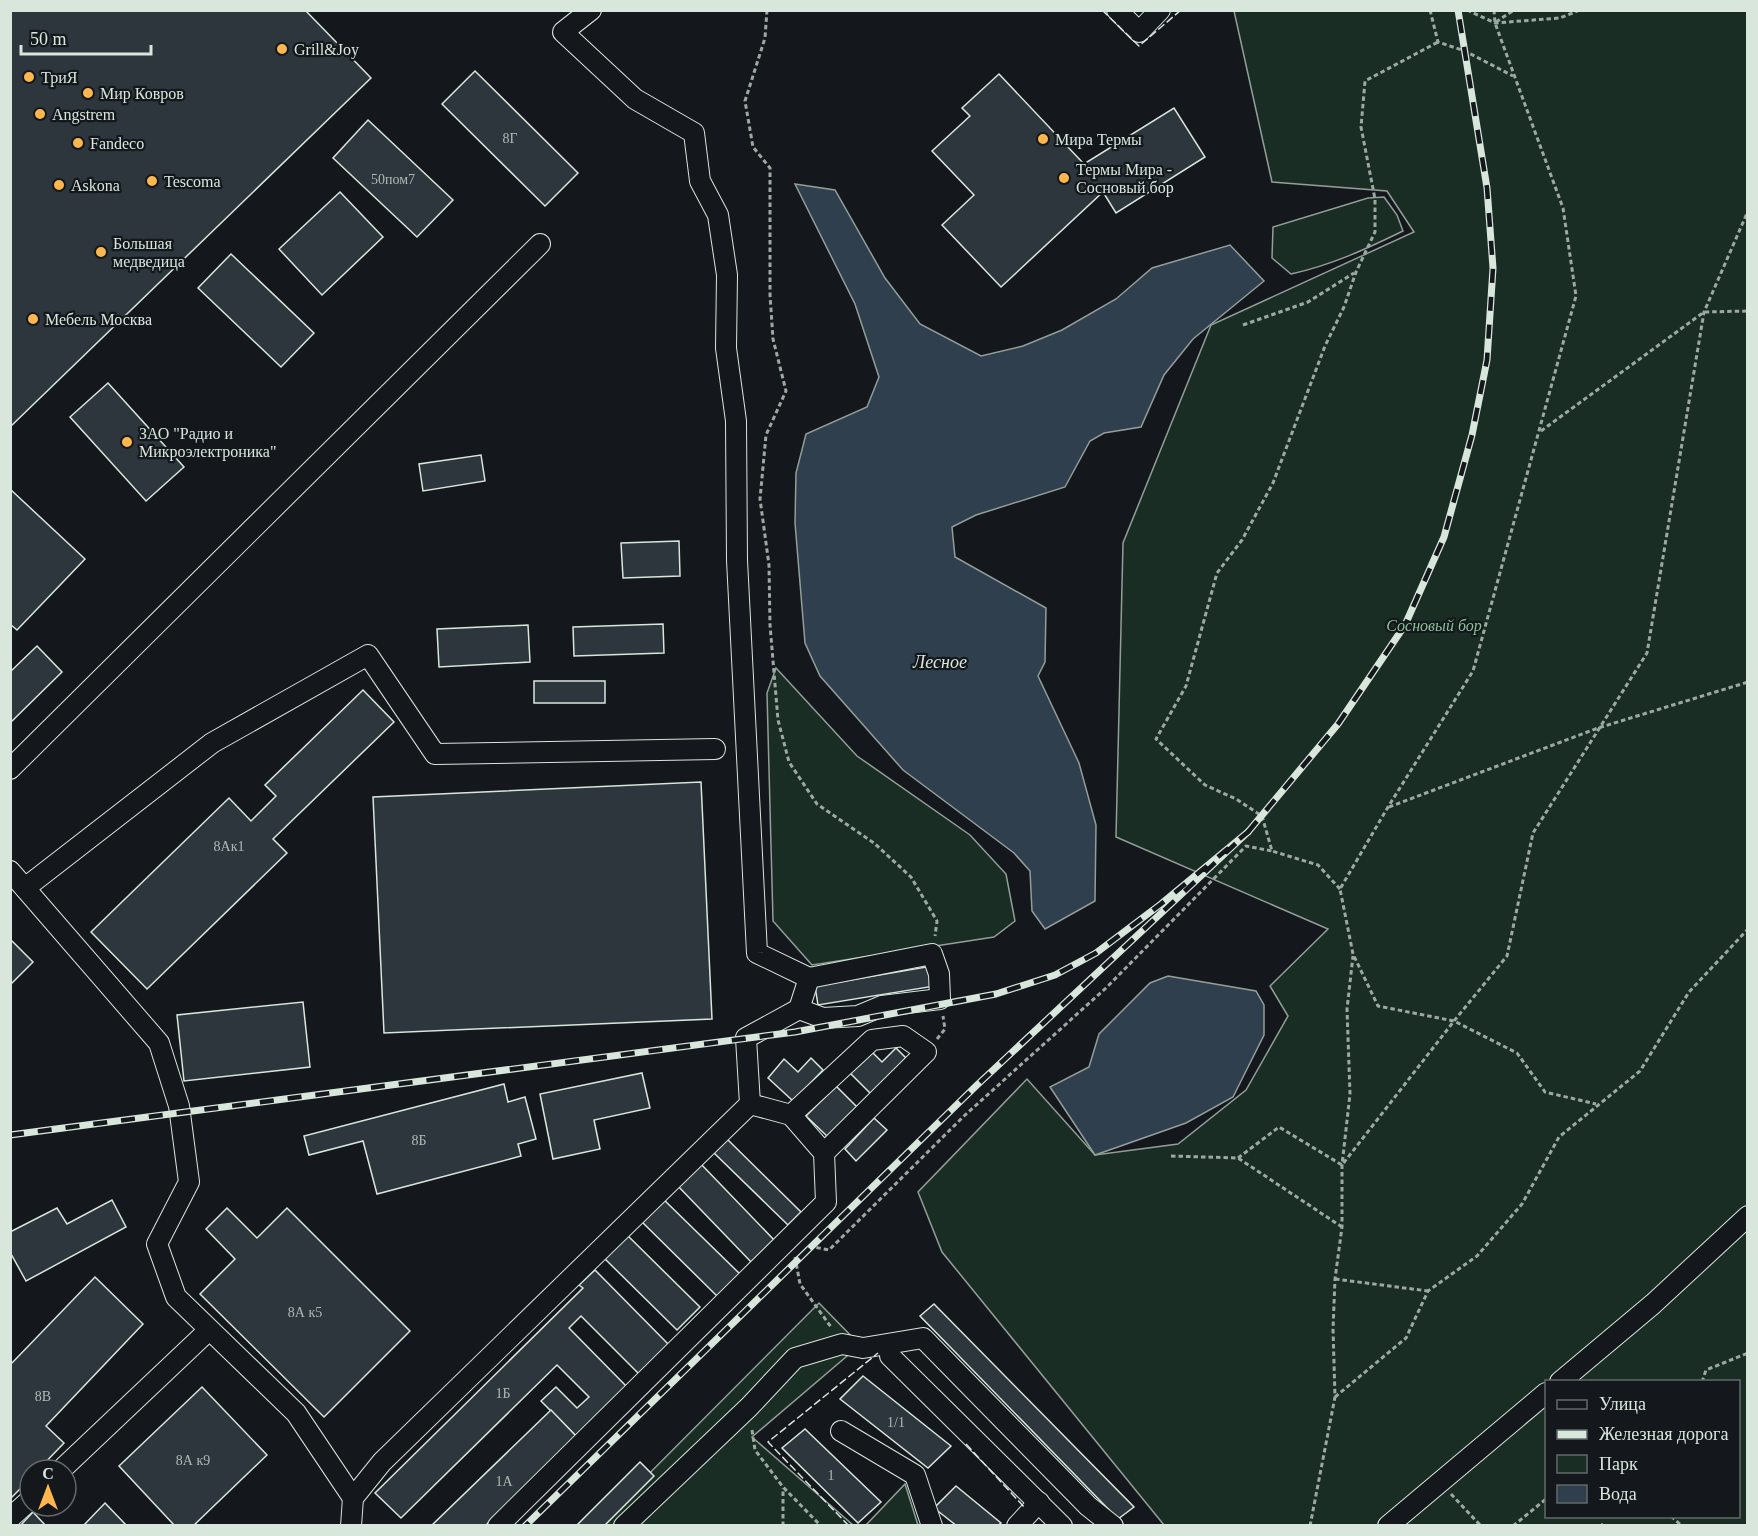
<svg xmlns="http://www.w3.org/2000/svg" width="1758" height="1536" viewBox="0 0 1758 1536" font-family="'Times New Roman',serif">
  <rect width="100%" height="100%" fill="#14181c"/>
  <!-- green -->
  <g fill="#1a2d24" stroke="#939e99" stroke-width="1.5" fill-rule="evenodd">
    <path d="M1234,11H1747V1525H1164L942,1252L918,1192L1027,1079L1095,1155L1178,1144L1246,1090L1288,1016L1270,986L1328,929L1116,837L1123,543L1211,325L1414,232L1387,191L1272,182ZM1546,1382H1738V1516H1546Z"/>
    <path d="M1384,197L1397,215L1403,231C1366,249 1332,265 1291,274L1272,258L1273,227L1368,198Z"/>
    <polygon points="776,668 857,756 970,835 1006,874 1015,921 994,937 812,965 773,921 767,693"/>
    <polygon points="819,1303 860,1345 752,1437 853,1525 597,1526"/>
    <polygon points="905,1484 918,1525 866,1525"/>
  </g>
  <!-- water -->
  <g fill="#2f3f4d" stroke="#939e99" stroke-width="1.5">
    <polygon points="795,184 835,190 885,278 920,324 981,356 1023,346 1062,330 1116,299 1152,268 1230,245 1264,281 1193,339 1164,375 1141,427 1104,433 1090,441 1065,487 976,515 952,527 955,557 1046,608 1045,662 1038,676 1079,763 1096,825 1095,901 1045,929 1032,911 1030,871 1014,853 903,770 820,676 805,643 795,523 796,473 806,434 867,407 879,377 855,304"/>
    <polygon points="1168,976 1256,991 1264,1005 1264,1035 1233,1097 1186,1123 1095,1155 1050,1087 1089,1067 1099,1034 1150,983"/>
  </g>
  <!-- building -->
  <g fill="#2c363c" stroke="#d8e6dc" stroke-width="1.5">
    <polygon points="10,10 305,10 371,78 10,427"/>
    <polygon points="475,71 578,173 545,206 442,104"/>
    <polygon points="999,74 1084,164 1174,108 1205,157 1116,213 1103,192 1001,287 942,225 974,195 932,151 970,116 962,108"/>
    <polygon points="368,120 453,200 417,237 333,158"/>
    <polygon points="340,192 383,237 322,295 279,249"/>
    <polygon points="231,254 314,333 281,367 198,288"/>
    <polygon points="108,383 184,467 146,501 70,417"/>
    <polygon points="481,455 485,481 423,491 419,464"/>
    <polygon points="10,489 85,559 17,630 10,624"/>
    <polygon points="679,541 680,576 623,578 621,543"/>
    <polygon points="663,624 664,653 574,656 573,627"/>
    <polygon points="528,625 530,662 439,667 437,629"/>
    <polygon points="37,646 62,672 10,723 10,672"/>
    <rect x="534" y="681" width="71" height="22"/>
    <polygon points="363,690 394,722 273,839 287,853 147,989 91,932 229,798 251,821 276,796 265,785"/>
    <polygon points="701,782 712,1019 384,1033 373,797"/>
    <polygon points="10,939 33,962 10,985"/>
    <polygon points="932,966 935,986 818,1005 815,986"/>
    <polygon points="303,1002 310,1067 184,1081 177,1015"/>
    <polygon points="896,1048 906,1058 871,1094 850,1073 872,1052 882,1062"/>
    <polygon points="811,1058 823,1070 793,1101 768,1078 784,1059 798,1072"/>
    <polygon points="642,1073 650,1108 594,1120 600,1149 553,1159 540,1094"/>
    <polygon points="504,1084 508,1102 525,1097 536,1139 518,1144 521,1156 377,1194 363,1141 309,1155 304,1136"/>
    <polygon points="836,1086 857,1107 828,1137 806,1116"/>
    <polygon points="874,1118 887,1130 856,1161 845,1149"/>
    <polygon points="726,1138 801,1212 788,1225 713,1152"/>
    <polygon points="699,1162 776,1242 753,1264 676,1184"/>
    <polygon points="660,1196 740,1274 718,1297 638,1218"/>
    <polygon points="112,1200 126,1227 26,1281 10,1252 10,1232 57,1208 67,1224"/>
    <polygon points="227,1208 257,1238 287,1208 410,1331 324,1417 200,1294 235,1259 206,1229"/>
    <polygon points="625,1233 700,1307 677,1330 602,1256"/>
    <polygon points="595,1270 670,1346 640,1375 581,1316 569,1328 628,1388 577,1437 541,1401 556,1387 577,1408 589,1397 557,1365 401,1518 375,1493 583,1288 579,1285"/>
    <polygon points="95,1277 143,1324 46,1426 64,1443 38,1470 30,1470 30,1479 10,1499 10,1365"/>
    <polygon points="934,1304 1134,1507 1118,1519 920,1316"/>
    <polygon points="863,1376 951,1446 928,1468 840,1399"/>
    <polygon points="202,1387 267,1455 193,1526 175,1526 119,1466"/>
    <polygon points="551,1410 577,1437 485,1526 431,1526"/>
    <polygon points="805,1429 881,1502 858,1523 782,1448"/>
    <polygon points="640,1462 654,1476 604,1526 576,1526"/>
    <polygon points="956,1486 1001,1523 997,1526 957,1526 934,1508"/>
    <polygon points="105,1503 127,1526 83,1526"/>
    <polygon points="33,1512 46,1526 20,1526"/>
  </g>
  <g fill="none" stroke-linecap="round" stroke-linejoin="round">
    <defs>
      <g id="minor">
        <polyline points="1117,10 1139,32 1160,10"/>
        <polyline points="10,769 540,244"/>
        <polyline points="10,871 159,1043 179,1106 189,1182 157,1244 176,1297 296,1413 353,1498"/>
        <polyline points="25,888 212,743 368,655 435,754 715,749"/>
        <polyline points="799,1009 823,1018 858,1016 882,1006 940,999 939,974 932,954 809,978"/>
        <polyline points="791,1115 872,1040 903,1036 926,1052 824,1153"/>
        <polyline points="890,1356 1062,1526"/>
        <polyline points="1560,1382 1653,1304 1748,1216"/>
        <polyline points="841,1431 915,1475 932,1526"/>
        <polyline points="61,1470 209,1330"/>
        <polyline points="10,1518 30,1500"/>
        <polyline points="351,1526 353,1498 382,1462 750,1104 746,1038 799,1009 809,978 757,953 737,560 736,421 726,348 727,275 718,215 700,181 694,133 635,99 563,32 591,10"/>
        <polyline points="498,1526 826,1202 824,1153 791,1115 750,1104"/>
        <polyline points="624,1526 749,1407 795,1358 842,1344 863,1348 923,1338 1088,1506 1113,1526"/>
        <polyline points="1017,1526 1039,1502"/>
        <polyline points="1388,1526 1546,1393"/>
      </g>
    </defs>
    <!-- minor casing -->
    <use href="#minor" stroke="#d8e6dc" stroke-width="22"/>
    <!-- path -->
    <g stroke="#9da8a2" stroke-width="3" stroke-dasharray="4.5 3" stroke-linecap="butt">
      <polyline points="767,10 765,38 745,101 753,147 770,168 770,295 773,339 786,391 766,435 760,499 769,565 770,625 778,720 789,762 817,804 874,843 911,877 937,921 935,936"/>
      <polyline points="1430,10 1438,42 1465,51 1513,76"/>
      <polyline points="1467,10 1495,23 1560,18 1580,10"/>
      <polyline points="1494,10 1495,23 1563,208 1576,296 1473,671 1388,807 1340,889 1353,954 1378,1006 1454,1021 1517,1053 1545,1092 1596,1104"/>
      <polyline points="1496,22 1514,10"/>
      <polyline points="1243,325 1308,302 1354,273"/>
      <polyline points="1541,431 1704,312 1748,311"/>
      <polyline points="1389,807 1598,728 1748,682"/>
      <polyline points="1340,889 1318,865 1272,851 1262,816 1236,799 1205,785 1156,739 1186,686 1217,573 1242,540 1273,483 1325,346 1344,307 1356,272 1375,232 1375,199 1361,127 1365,81 1438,42"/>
      <polyline points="937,1039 945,1029 943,1016"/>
      <polyline points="1171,1156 1238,1158 1342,1227"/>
      <polyline points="1238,1158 1279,1127 1342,1165 1454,1021 1507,956 1533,833 1647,653 1704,312 1748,211"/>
      <polyline points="809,1246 829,1250 964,1116 1106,988 1246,846 1272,851"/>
      <polyline points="795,1257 800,1284 831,1327"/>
      <polyline points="1335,1279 1428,1291"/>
      <polyline points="1702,1382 1706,1370 1748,1353"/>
      <polyline points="1335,1397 1406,1338 1428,1291 1477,1256 1522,1204 1559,1137 1640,1071 1689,992 1748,929"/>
      <polyline points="752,1430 755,1450 783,1487 821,1526"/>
      <polyline points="1451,1494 1481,1526"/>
      <polyline points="1671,1516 1682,1526"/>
      <polyline points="783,1526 783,1488"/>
      <polyline points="1310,1526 1335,1397 1333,1329 1335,1279 1342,1227 1342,1165 1350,1094 1347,1009 1353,956"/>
      <polyline points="1513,1526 1546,1499"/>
    </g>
    <!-- minor -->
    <use href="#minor" stroke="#14181c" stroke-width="20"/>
    <defs>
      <g id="rail">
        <polyline points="1248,832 1338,724 1405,625 1444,537 1472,435 1487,360 1493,268 1487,188 1458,10"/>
        <polyline points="10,1135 795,1032 996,994 1055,975 1096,953 1161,904 1248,832 976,1086 525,1526"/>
      </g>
    </defs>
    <!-- rail casing -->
    <use href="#rail" stroke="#d8e6dc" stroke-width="7"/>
    <!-- rail -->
    <use href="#rail" stroke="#14181c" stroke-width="4.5" stroke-dasharray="14" stroke-linecap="butt"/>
    <!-- fence -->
    <g stroke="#d8e6dc" stroke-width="1.5" stroke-dasharray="8 3" stroke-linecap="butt">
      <polyline points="1102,10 1139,46 1181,10"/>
      <polyline points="966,1444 1025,1508"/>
      <polyline points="849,1526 768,1442 878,1353"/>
      <polyline points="1600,1526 1602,1524 1604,1526"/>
    </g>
  </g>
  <!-- markers -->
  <g fill="#ffb74d" stroke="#14181c" stroke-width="2">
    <circle cx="282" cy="49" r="6"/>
    <circle cx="29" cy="77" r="6"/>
    <circle cx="88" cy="93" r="6"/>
    <circle cx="40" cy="114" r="6"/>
    <circle cx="1043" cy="139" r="6"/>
    <circle cx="78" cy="143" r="6"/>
    <circle cx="1064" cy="178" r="6"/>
    <circle cx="152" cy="181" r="6"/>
    <circle cx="59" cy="185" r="6"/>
    <circle cx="101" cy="252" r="6"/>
    <circle cx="33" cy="319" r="6"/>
    <circle cx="127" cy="442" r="6"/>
  </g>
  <g text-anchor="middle" stroke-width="4.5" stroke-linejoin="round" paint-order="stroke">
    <!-- number labels -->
    <g font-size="14" fill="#adbab4">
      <text x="510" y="143">8Г</text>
      <text x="393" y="184">50пом7</text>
      <text x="229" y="851">8Ак1</text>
      <text x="419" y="1145">8Б</text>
      <text x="305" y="1317">8А к5</text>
      <text x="503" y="1398">1Б</text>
      <text x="43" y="1401">8В</text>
      <text x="896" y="1427">1/1</text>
      <text x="193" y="1465">8А к9</text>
      <text x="831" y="1480">1</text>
      <text x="504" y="1486">1А</text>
    </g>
    <!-- poi labels -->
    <g font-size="16" fill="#d8e6dc" stroke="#14181c" text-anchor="start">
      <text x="294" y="55">Grill&amp;Joy</text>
      <text x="41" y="83">ТриЯ</text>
      <text x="100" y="99">Мир Ковров</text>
      <text x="52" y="120">Angstrem</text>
      <text x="1055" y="145">Мира Термы</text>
      <text x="90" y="149">Fandeco</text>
      <text x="1076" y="175">Термы Мира -<tspan x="1076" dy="18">Сосновый бор</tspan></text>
      <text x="164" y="187">Tescoma</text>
      <text x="71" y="191">Askona</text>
      <text x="113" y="249">Большая<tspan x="113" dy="18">медведица</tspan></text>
      <text x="45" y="325">Мебель Москва</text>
      <text x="139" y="439">ЗАО "Радио и<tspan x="139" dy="18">Микроэлектроника"</tspan></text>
    </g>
    <!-- park labels -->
    <g font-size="16" font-style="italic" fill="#8ac095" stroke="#14181c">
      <text x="1434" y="631">Сосновый бор</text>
    </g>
    <!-- water labels -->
    <g font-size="18" font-style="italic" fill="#d8e6dc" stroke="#14181c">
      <text x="940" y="668">Лесное</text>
    </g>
  </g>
  <!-- border -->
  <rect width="1758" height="1536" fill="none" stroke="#d8e6dc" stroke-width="24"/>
  <!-- legend -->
  <rect x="1545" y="1380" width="195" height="138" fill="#14181c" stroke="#626a69" stroke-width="1.5"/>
  <rect x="1557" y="1400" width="30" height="9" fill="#14181c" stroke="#626a69" stroke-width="1.5"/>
  <text x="1599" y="1410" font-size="18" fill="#d8e6dc">Улица</text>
  <rect x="1557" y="1430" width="30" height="9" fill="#d8e6dc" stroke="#626a69" stroke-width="1.5"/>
  <text x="1599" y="1440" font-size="18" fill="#d8e6dc">Железная дорога</text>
  <rect x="1557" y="1455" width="30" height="18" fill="#1a2d24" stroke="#626a69" stroke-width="1.5"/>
  <text x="1599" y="1470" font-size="18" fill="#d8e6dc">Парк</text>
  <rect x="1557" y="1485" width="30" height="18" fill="#2f3f4d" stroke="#626a69" stroke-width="1.5"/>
  <text x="1599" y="1500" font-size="18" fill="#d8e6dc">Вода</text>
  <!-- north arrow -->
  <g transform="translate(48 1488)"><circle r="28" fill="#14181c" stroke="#626a69" stroke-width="1.5"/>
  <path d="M0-4.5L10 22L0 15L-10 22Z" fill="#ffb74d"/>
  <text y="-9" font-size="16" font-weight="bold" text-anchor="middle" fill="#d8e6dc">С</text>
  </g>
  <!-- scale -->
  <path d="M21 45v9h130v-9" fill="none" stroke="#d8e6dc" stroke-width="3"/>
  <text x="30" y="45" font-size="18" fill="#d8e6dc" stroke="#14181c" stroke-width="4.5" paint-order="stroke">50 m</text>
</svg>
